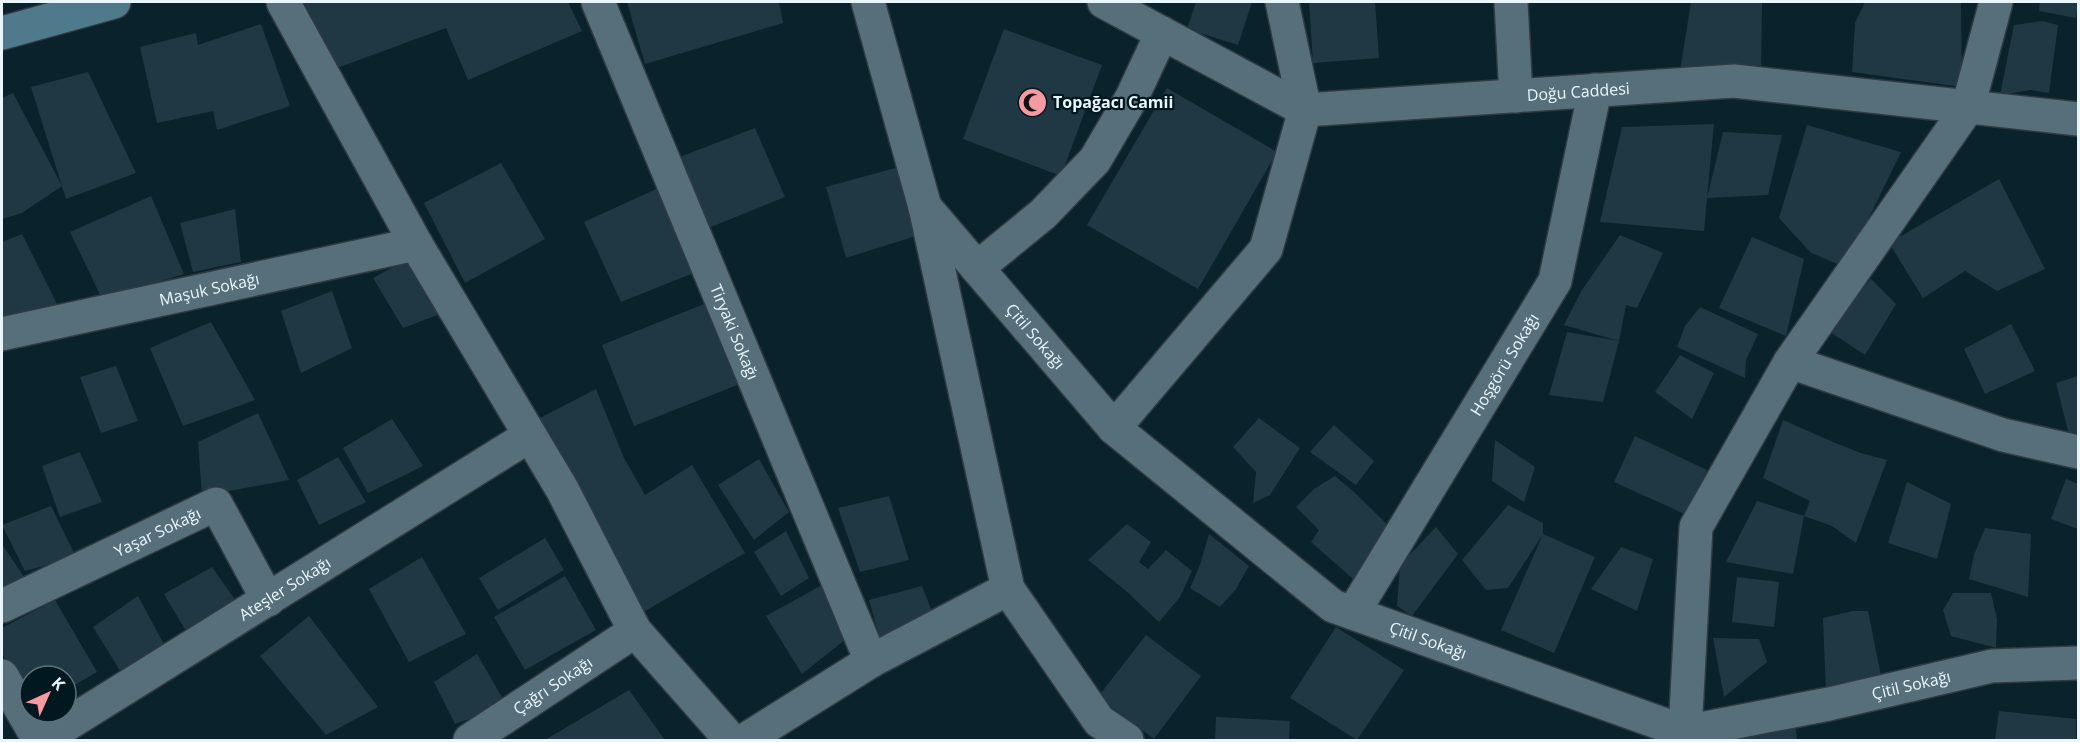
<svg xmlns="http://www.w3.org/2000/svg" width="2080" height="742" viewBox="0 0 2080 742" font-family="'Open Sans',sans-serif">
  <rect width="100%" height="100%" fill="#0a222b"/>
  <!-- building -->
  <g fill="#203843">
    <polygon points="307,2 568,2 582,31 468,80 446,28 329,71 301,3"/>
    <polygon points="627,2 779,2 783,23 645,64"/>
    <polygon points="1196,2 1252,2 1238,45 1187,29"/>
    <polygon points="1309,2 1375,2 1379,58 1313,63"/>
    <polygon points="1691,2 1762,2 1761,78 1679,77"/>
    <polygon points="1865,2 1961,2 1962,87 1852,72 1855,23"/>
    <polygon points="2040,2 2078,2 2076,18 2039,11"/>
    <polygon points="2042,21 2058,25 2049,93 2031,90 2000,95 2014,25"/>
    <polygon points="261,24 290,106 217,130 213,111 157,123 140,47 196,33 198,45"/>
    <polygon points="1004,29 1102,65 1061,176 963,139"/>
    <polygon points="88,72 136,173 66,199 31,87"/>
    <polygon points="1167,88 1277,152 1198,289 1087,225"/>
    <polygon points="13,93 62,186 22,213 2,219 2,98"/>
    <polygon points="1714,124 1707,198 1723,132 1782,135 1768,195 1707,198 1704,231 1600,222 1622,127"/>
    <polygon points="1807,125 1901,152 1845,267 1811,253 1779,218"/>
    <polygon points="755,128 785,197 706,229 677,158"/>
    <polygon points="501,163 545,239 465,283 424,203"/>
    <polygon points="906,165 925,233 846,258 826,187"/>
    <polygon points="1999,179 2045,269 1997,291 1965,271 1923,298 1889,243"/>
    <polygon points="665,185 701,270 621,302 584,222"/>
    <polygon points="151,196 184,274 102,299 70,232"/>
    <polygon points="235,209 241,262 193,272 180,223"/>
    <polygon points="22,234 59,308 2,318 2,242"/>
    <polygon points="1620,235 1663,253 1637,308 1626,305 1619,341 1564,325 1582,290"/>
    <polygon points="1752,237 1804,259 1786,336 1719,308"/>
    <polygon points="411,257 440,314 403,328 373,278"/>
    <polygon points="1871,279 1896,304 1865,355 1827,330"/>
    <polygon points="332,291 352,348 301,373 281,311"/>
    <polygon points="709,302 742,383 634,426 602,345"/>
    <polygon points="1700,307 1758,334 1746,360 1745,378 1677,347 1685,326"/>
    <polygon points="211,322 255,400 183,426 150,348"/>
    <polygon points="2011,324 2035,371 1985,394 1964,349"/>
    <polygon points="1567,332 1619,341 1603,402 1549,395"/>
    <polygon points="1680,355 1714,373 1692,419 1655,392"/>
    <polygon points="116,366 138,421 101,433 80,377"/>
    <polygon points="2078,376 2078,449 2073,451 2056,383"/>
    <polygon points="596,389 624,458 645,495 692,465 745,553 640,614 536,420"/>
    <polygon points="258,413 289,480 202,496 198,442"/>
    <polygon points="1259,418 1300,448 1270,495 1253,503 1256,472 1233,447"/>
    <polygon points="392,419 423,466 368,493 343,448"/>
    <polygon points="1783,420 1833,442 1861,453 1887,460 1856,543 1832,526 1804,516 1810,501 1763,478"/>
    <polygon points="1334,425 1374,461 1356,485 1310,452"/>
    <polygon points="1635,436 1707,470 1687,515 1614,482"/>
    <polygon points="1495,440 1535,467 1524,502 1492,481"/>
    <polygon points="80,452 102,502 60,517 42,466"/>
    <polygon points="338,457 366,502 319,525 297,480"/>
    <polygon points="759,459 789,512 754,540 718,485"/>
    <polygon points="1335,476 1354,492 1393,530 1360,585 1311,542 1319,530 1296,507 1314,489"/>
    <polygon points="2066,479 2078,484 2078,529 2051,519"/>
    <polygon points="1907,482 1951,504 1937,559 1888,543"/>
    <polygon points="889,496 909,560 860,572 838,508"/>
    <polygon points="1757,501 1804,516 1793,574 1726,562"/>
    <polygon points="1508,505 1543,523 1543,534 1595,557 1554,653 1501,630 1543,534 1508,588 1486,590 1462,560"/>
    <polygon points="51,506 76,557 25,571 2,525"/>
    <polygon points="1127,524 1151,542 1139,562 1148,569 1166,550 1192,571 1180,597 1159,622 1126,591 1088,560"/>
    <polygon points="1436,527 1458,554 1412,616 1397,606 1400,565"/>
    <polygon points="1985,528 2031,534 2028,597 1969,579 1974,555"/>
    <polygon points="786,531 809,578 781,596 754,552"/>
    <polygon points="1209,534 1249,566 1236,589 1220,607 1190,588 1200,565"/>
    <polygon points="545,538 564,570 498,610 479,578"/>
    <polygon points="2,544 26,580 2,590"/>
    <polygon points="1621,547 1653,559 1637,611 1591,589"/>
    <polygon points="422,557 466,634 409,662 369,589"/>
    <polygon points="212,567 236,601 186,631 164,594"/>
    <polygon points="565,576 596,630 525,670 494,617"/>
    <polygon points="1737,577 1779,582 1774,627 1732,622"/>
    <polygon points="822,585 846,639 802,674 766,616"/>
    <polygon points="922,586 934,617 881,643 869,600"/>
    <polygon points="1953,593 1991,593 1997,619 1996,648 1951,636 1943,610"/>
    <polygon points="138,596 168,652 124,677 93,627"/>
    <polygon points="55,600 97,672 66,690 66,676 30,676 30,707 2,653 2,628"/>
    <polygon points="1852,611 1868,611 1884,691 1826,694 1823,618"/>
    <polygon points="309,616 378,707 326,735 260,656"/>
    <polygon points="1336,627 1404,670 1357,740 1290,698"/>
    <polygon points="1146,635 1201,676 1154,739 1098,697"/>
    <polygon points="1713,638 1759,639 1767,662 1724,697"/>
    <polygon points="477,654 507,706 455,724 434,682"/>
    <polygon points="629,690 665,740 545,740"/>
    <polygon points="1999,711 2076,719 2076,740 1995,740"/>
    <polygon points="1216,717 1290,721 1289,740 1215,740"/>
    <polygon points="1795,721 1797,740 1729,740 1728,728"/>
  </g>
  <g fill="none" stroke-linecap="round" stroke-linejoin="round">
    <defs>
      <g id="street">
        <polyline points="283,2 416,244 562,489 635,631 731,740"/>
        <path id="s1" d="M598,2L871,661"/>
        <polyline points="868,2 925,207 1008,589 1099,721 1127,740"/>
        <path id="s2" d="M1104,2L1305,110L1734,81L2078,119"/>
        <polyline points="1511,2 1516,96"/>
        <path id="s3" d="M925,207L1114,428L1333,606L1685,732L1829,704L1992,666L2078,663"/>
        <polyline points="977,268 1043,214 1095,160 1132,97 1162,33"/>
        <path id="s4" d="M2,334L416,244"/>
        <polyline points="1790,362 2003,435 2078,452"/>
        <polyline points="1114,428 1266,249 1305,110 1282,2"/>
        <path id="s5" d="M2,606L216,504L268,600"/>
        <path id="s6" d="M1353,613L1555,281L1595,90"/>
        <polyline points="2,676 39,740"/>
        <path id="s7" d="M42,740L529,436"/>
        <path id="s8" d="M470,740L635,631"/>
        <polyline points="745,740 871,661 1008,589"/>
        <polyline points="1688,740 1685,732 1696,527 1790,362 1968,107 1996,2"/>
      </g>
      <polyline id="secondary" points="2,33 114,2"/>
    </defs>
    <!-- street casing -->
    <use href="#street" stroke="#2f3a42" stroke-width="36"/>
    <!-- secondary casing -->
    <use href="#secondary" stroke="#2f3a42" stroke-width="36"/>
    <!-- street -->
    <use href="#street" stroke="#566f7b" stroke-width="33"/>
    <!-- secondary -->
    <use href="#secondary" stroke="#4f7a8c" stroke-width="33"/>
  </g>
  <!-- icons -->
  <defs>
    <symbol id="mosque-disc" viewBox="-11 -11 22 22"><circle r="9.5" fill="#f49aa0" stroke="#021821"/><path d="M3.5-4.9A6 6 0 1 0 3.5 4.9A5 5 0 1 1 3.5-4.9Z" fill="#111"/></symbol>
  </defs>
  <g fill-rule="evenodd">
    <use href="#mosque-disc" x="1016" y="86" width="33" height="33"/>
  </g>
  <g text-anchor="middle" stroke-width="4.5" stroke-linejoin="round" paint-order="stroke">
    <!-- street labels -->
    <g font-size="16" fill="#e9f7fd" stroke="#021821">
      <text dy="6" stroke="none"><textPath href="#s2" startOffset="502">Doğu Caddesi</textPath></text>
      <text dy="6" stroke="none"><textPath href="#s4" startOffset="212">Maşuk Sokağı</textPath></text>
      <text dy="6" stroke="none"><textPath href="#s1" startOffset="357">Tiryaki Sokağı</textPath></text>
      <text dy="6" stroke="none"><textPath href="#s3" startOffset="170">Çitil Sokağı</textPath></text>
      <text dy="6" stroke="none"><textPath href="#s6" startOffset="291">Hoşgörü Sokağı</textPath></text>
      <text dy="6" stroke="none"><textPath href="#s5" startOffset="172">Yaşar Sokağı</textPath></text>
      <text dy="6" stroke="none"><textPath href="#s7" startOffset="286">Ateşler Sokağı</textPath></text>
      <text dy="6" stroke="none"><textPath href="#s3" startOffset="674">Çitil Sokağı</textPath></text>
      <text dy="6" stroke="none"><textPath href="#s3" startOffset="1178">Çitil Sokağı</textPath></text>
      <text dy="6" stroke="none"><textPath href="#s8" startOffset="99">Çağrı Sokağı</textPath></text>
    </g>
    <!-- poi labels -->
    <g font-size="16" font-weight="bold" fill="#e9f7fd" stroke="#021821" text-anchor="start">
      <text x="1053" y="108">Topağacı Camii</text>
    </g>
  </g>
  <!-- border -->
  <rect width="2080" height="742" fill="none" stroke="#e9f7fd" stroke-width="6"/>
  <!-- north arrow -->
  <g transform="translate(48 694) rotate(45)"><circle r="28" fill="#021821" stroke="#5e7179" stroke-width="1.5"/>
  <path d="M0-4.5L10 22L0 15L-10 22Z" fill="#f49aa0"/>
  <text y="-9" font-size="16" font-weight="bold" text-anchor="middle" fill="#e9f7fd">K</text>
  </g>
</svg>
